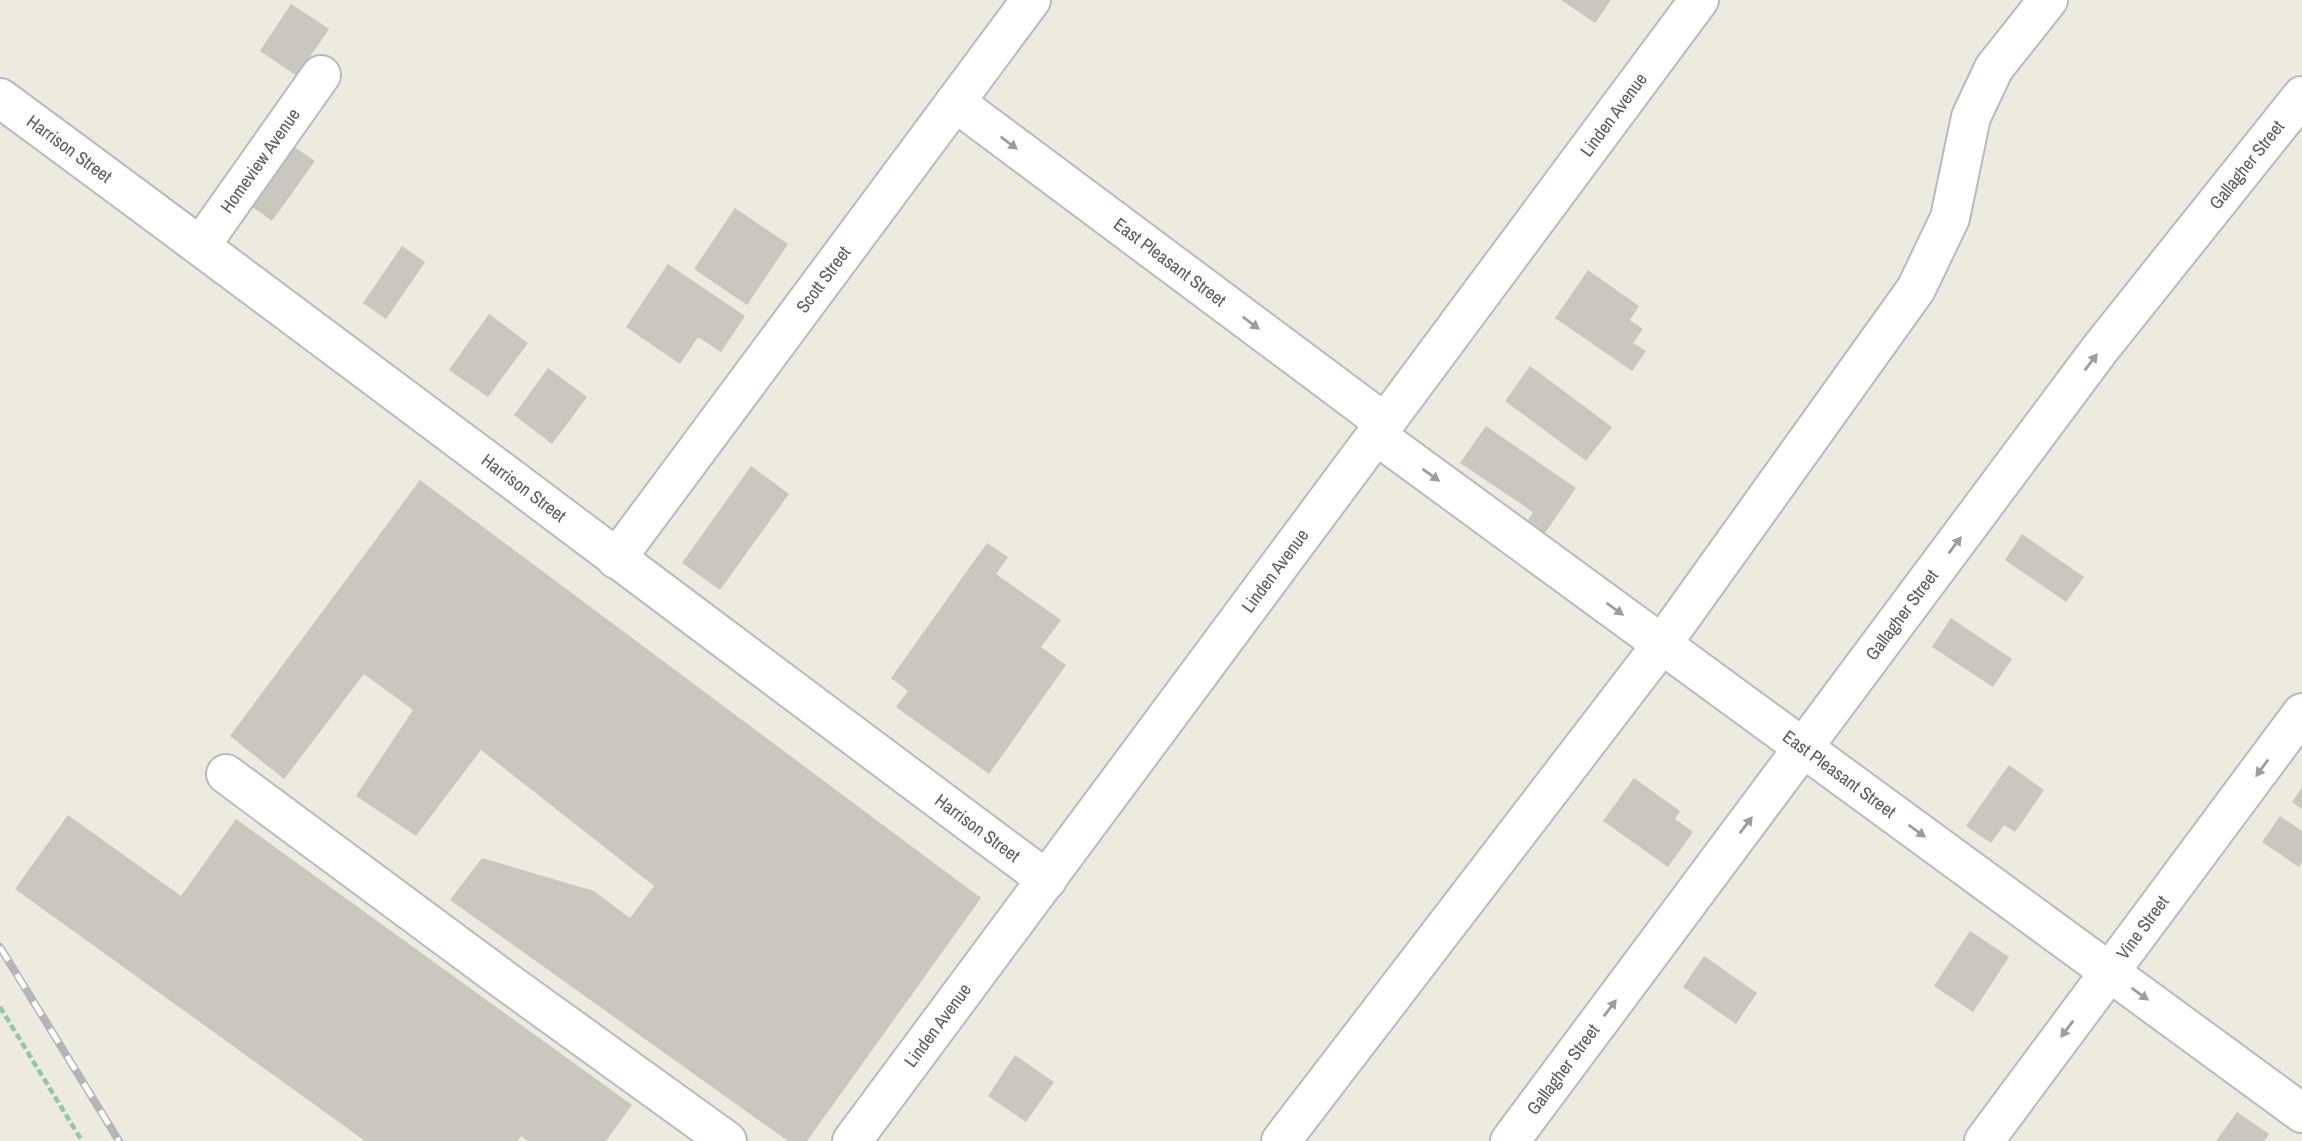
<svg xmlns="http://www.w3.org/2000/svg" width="2302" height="1141" viewBox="0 0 2302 1141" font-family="'Archivo Narrow',sans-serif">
  <rect width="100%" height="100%" fill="#edebdf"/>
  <!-- building -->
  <g fill="#cac7bf">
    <polygon points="1561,0 1611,0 1595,23"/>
    <polygon points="291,4 329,29 297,76 260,51"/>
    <polygon points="290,144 315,161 272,221 247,203"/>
    <polygon points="735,208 788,244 747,305 694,269"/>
    <polygon points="402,246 425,262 386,319 363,303"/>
    <polygon points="668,264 745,316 721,352 698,337 680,364 626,327"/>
    <polygon points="1588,270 1639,306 1630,320 1643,329 1633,343 1646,351 1632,371 1555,318"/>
    <polygon points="489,314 528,343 488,397 449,370"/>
    <polygon points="1530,366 1612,427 1586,461 1505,401"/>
    <polygon points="548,368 587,397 552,444 514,415"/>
    <polygon points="1486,426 1576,488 1542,537 1525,525 1533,512 1460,463"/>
    <polygon points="751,466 789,494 720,590 682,563"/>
    <polygon points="420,480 981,898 807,1141 788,1141 450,900 482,858 594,891 630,918 654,886 481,750 416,836 356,796 413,710 364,674 284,779 230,736"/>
    <polygon points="2022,534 2084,577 2066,602 2005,560"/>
    <polygon points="987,543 1008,557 996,574 1061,620 1041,647 1066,665 989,774 896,707 908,691 891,678"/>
    <polygon points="1951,618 2012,659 1993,687 1932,647"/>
    <polygon points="2009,765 2044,790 2015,832 2004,825 1991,843 1966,826"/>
    <polygon points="1634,778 1680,811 1675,819 1693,832 1668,867 1603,821"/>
    <polygon points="2302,787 2302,809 2292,802"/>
    <polygon points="68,815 181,896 236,819 632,1105 606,1141 528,1141 521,1136 518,1141 365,1141 15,889"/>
    <polygon points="2280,816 2302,831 2302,862 2299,867 2262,842"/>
    <polygon points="1970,931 2009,957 1973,1012 1934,986"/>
    <polygon points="1704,956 1757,993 1736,1024 1683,987"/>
    <polygon points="1015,1055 1054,1082 1026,1122 988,1096"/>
    <polygon points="2237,1112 2269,1134 2264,1141 2216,1141"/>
  </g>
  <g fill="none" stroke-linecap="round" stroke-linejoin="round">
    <defs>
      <g id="minor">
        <path id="s1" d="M0,98C351,356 697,620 1047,880"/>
        <path id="s2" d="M955,102L1385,423"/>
        <path id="s3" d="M201,245L321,75"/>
        <path id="s4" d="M1376,435L2302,1113"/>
        <path id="s5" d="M616,559L1031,0"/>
        <polyline points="226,774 504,980 727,1141"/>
        <path id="s6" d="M852,1141L1699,0"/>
        <polyline points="1281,1141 1662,644 1916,289 1950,218 1971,117 1994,68 2048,0"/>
        <path id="s7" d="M1510,1141L2100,349L2302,96"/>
        <path id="s8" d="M1984,1141L2302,713"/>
      </g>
    </defs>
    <!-- minor casing -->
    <use href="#minor" stroke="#b8bac0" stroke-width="42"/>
    <!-- path -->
    <polyline stroke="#92c8a4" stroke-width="4.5" stroke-dasharray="7 3.5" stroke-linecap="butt" points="0,1007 82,1141"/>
    <!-- minor -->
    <use href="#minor" stroke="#fff" stroke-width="38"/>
    <defs>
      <polyline id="rail" points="0,947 119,1141"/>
    </defs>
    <!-- rail casing -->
    <use href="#rail" stroke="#b4b5b5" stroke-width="8"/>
    <!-- rail -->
    <use href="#rail" stroke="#fff" stroke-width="5" stroke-dasharray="16" stroke-linecap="butt"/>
  </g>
  <!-- one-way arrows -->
  <defs><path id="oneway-solid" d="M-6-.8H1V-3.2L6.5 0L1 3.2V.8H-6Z" transform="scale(1.75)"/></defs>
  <g fill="#9b9da1">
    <use href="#oneway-solid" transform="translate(1009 143) rotate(37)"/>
    <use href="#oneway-solid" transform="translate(1251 323) rotate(37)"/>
    <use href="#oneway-solid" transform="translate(2091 362) rotate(-53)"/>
    <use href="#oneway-solid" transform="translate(1431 475) rotate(36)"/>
    <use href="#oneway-solid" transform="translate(1955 545) rotate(-53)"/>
    <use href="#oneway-solid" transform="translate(1615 609) rotate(36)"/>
    <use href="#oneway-solid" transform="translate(2262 768) rotate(126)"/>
    <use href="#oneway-solid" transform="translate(1746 825) rotate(-53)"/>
    <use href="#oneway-solid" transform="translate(1917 831) rotate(36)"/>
    <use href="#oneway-solid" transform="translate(2140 994) rotate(36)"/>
    <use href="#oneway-solid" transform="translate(1610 1008) rotate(-53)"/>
    <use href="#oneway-solid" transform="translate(2067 1029) rotate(127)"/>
  </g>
  <g text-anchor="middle" stroke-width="6" stroke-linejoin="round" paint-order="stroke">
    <!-- street labels -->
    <g font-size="18" fill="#595c62" stroke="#fff">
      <text dy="6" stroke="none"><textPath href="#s6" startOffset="1278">Linden Avenue</textPath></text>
      <text dy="6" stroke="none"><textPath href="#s1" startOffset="86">Harrison Street</textPath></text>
      <text dy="6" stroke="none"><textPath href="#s3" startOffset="103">Homeview Avenue</textPath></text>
      <text dy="6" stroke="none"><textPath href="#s7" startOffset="1223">Gallagher Street</textPath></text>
      <text dy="6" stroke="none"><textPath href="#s2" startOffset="268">East Pleasant Street</textPath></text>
      <text dy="6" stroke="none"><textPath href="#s5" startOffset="348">Scott Street</textPath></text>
      <text dy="6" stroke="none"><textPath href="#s1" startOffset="653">Harrison Street</textPath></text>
      <text dy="6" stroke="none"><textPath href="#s6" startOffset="710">Linden Avenue</textPath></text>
      <text dy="6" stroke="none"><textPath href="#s7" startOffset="656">Gallagher Street</textPath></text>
      <text dy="6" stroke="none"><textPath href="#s4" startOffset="574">East Pleasant Street</textPath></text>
      <text dy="6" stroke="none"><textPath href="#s1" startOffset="1220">Harrison Street</textPath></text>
      <text dy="6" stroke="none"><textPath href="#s8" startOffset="266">Vine Street</textPath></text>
      <text dy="6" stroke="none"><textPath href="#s6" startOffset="144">Linden Avenue</textPath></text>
      <text dy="6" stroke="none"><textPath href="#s7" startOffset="89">Gallagher Street</textPath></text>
    </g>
  </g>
</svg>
